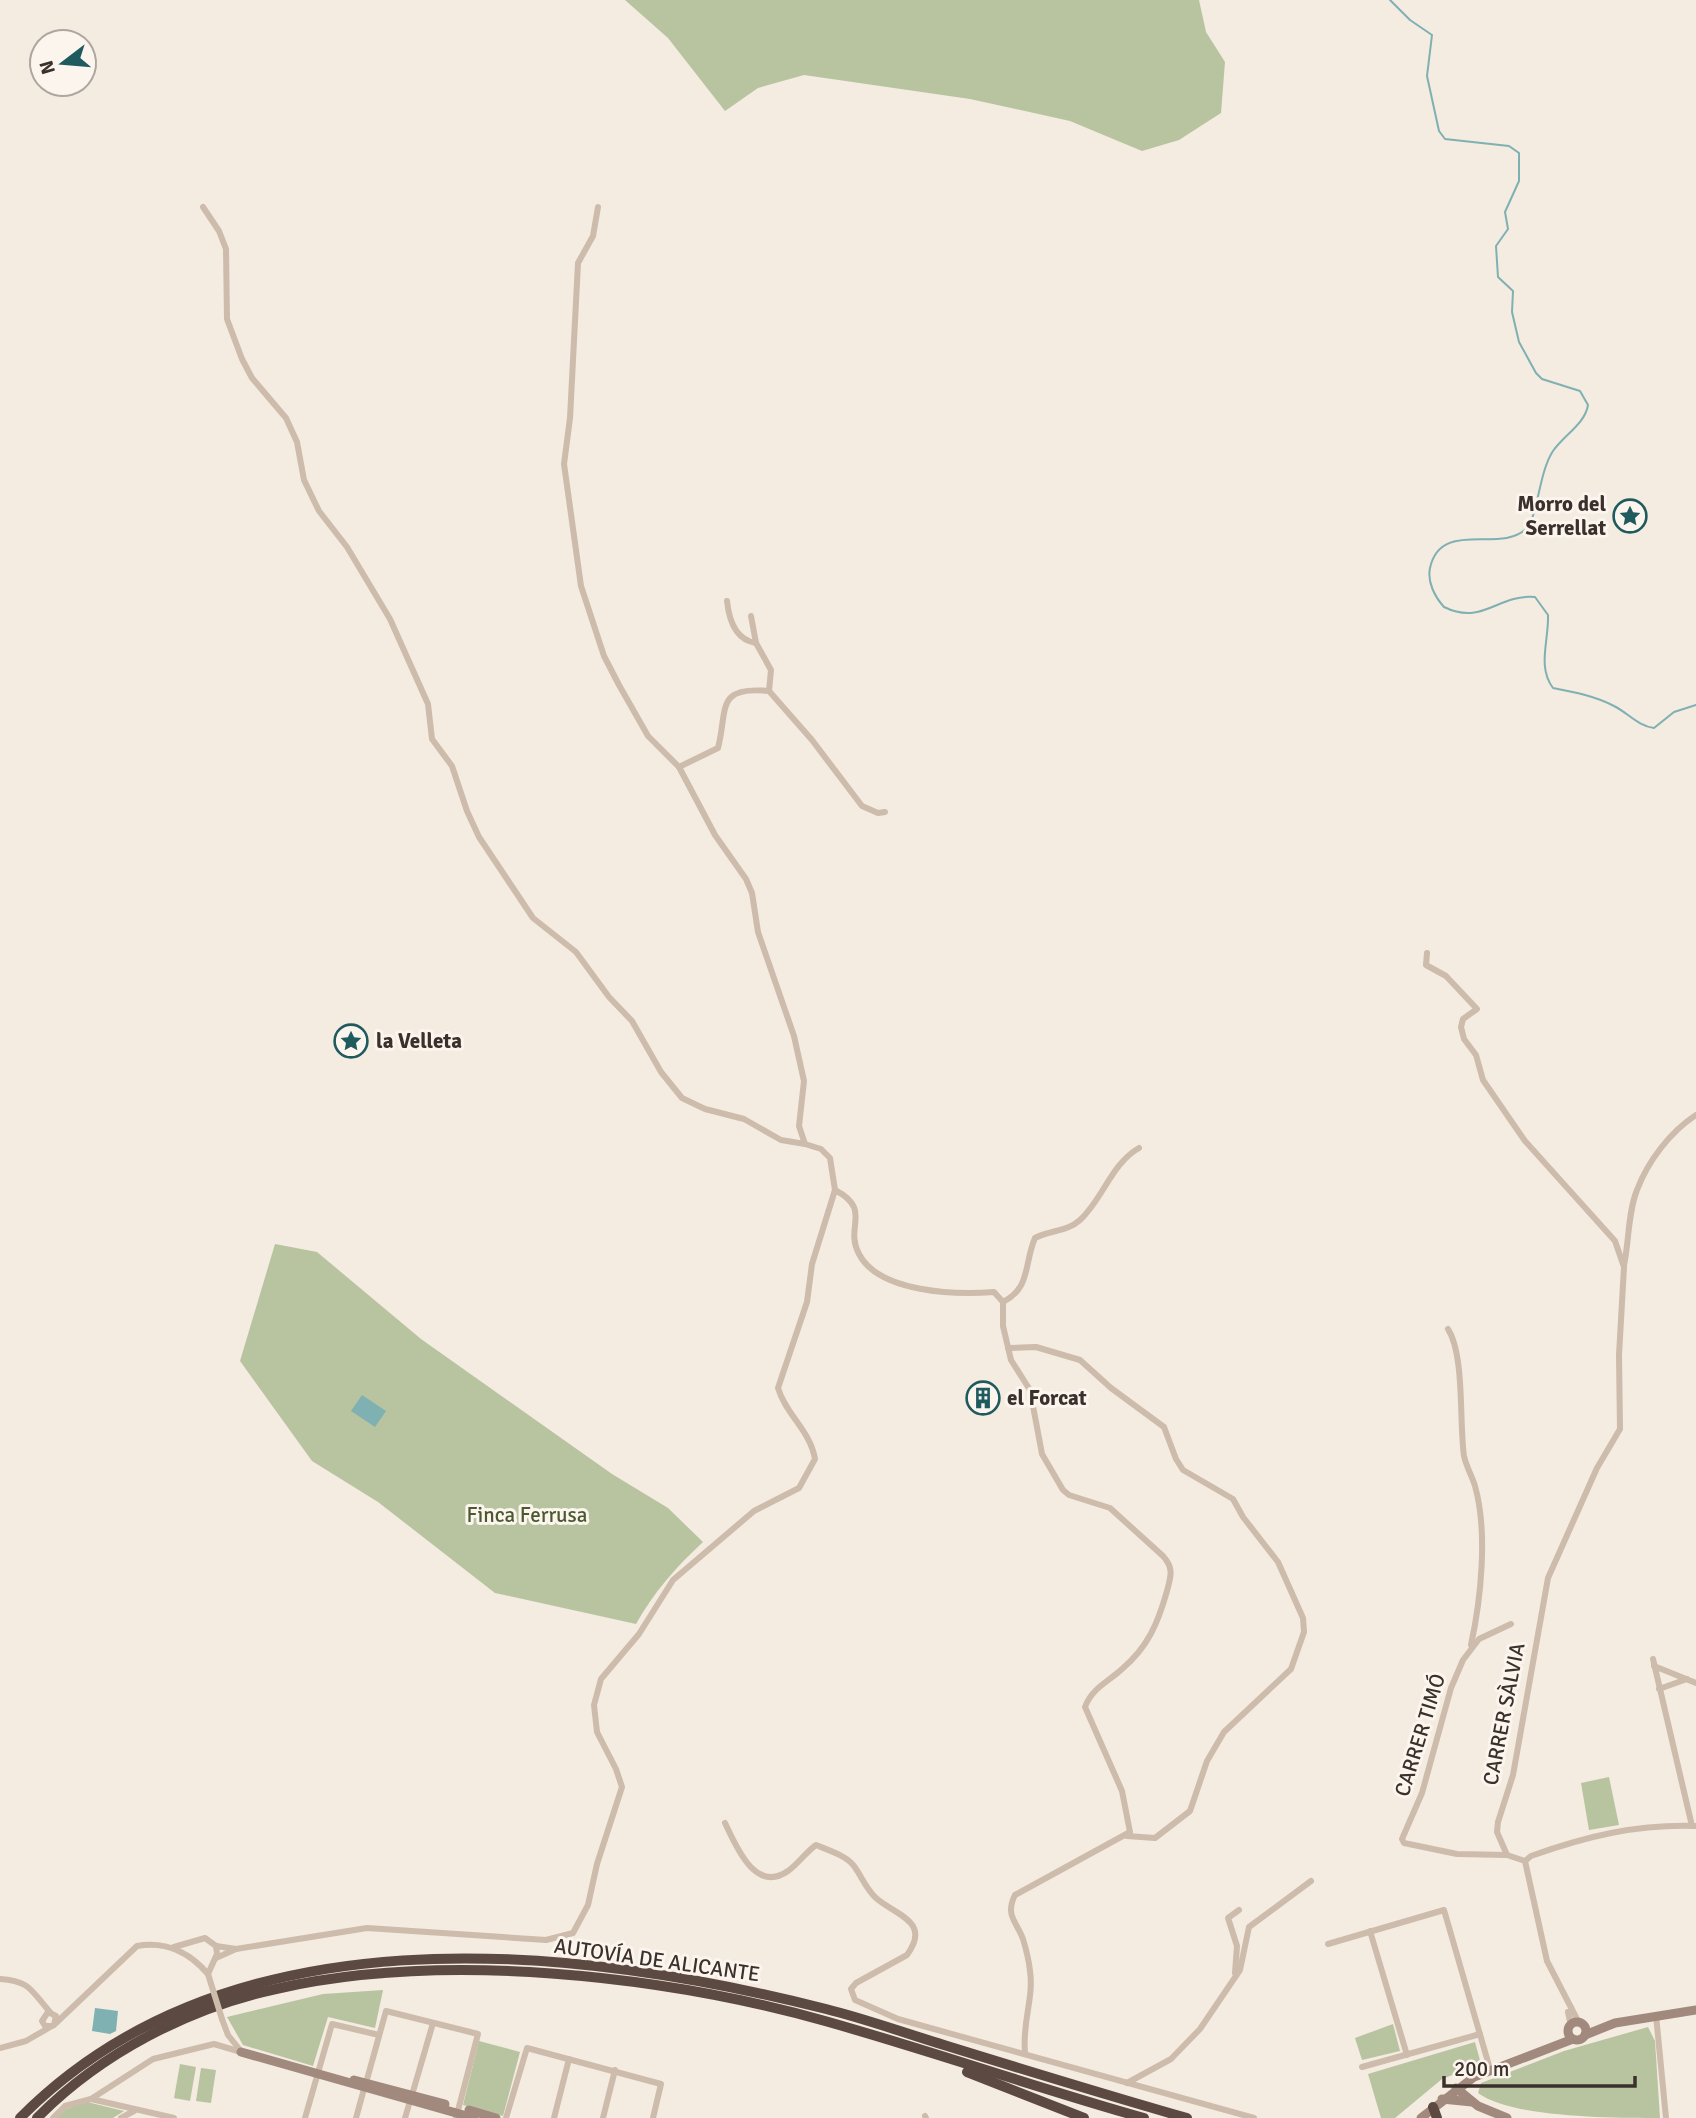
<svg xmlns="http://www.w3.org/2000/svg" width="1696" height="2118" viewBox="0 0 1696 2118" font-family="Signika,sans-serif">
  <rect width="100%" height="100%" fill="#f4ebe1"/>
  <!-- green -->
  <g fill="#b8c4a0">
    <polygon points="625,0 1199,0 1206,32 1225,62 1221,113 1179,140 1142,151 1070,121 970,99 804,75 758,88 725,111 668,38"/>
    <path d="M275,1244L317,1252L421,1339L612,1474L668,1508L703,1542C676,1567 654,1592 636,1624L495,1593L378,1502L312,1461L240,1361Z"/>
    <polygon points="1609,1777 1619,1825 1589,1830 1581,1783"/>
    <polygon points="383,1990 375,2028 328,2017 313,2066 243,2045 227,2017 323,1994"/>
    <polygon points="1393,2024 1400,2051 1362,2060 1355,2038"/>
    <path d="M1648,2027L1655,2041L1660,2118C1612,2118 1512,2118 1478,2093L1481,2083L1564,2051Z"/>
    <polygon points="479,2041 520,2052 503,2116 463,2105"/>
    <polygon points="1475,2042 1481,2064 1442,2079 1395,2118 1381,2118 1368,2074"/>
    <polygon points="180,2064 196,2067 190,2101 174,2098"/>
    <polygon points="201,2068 216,2070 211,2103 196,2101"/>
    <polygon points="87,2102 124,2111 113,2118 56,2118 66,2109"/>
  </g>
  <!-- water -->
  <g fill="#7fb0b2">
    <polygon points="362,1395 386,1411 375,1427 351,1411"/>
    <polygon points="95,2008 118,2011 116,2031 110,2034 92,2031"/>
  </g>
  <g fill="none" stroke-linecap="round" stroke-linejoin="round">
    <!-- stream -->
    <path stroke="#7fb0b2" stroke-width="2" d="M1390,0L1410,20L1432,35L1427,76L1439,131L1445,139L1509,146L1519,153V181L1505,212L1508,229L1496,246L1498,277L1513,291L1512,312L1519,342L1536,373L1542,379L1580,391L1588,405C1585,424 1564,435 1553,451C1539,472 1538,515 1527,528C1501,555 1441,518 1430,568C1427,582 1435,597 1444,607C1483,626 1497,594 1535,597L1548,615C1549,640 1537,667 1553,688C1574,692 1595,696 1614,706C1628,713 1638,726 1654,728L1674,712L1696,705"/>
    <!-- street -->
    <g stroke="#cdbbac" stroke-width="6">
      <polyline points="203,207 219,231 226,249 227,319 242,359 252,378 286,418 297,442 304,480 319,511 347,547 390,619 428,704 432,739 452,766 467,811 479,837 533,918 576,952 609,997 632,1021 661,1072 682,1098 705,1109 744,1119 781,1140 805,1144"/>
      <path d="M727,601C729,620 736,640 756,643"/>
      <polyline points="751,616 756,643 771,670 769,691"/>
      <path d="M679,767L718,748C728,709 715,686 769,691L812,740L862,806L878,813L885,812"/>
      <polyline points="1427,953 1426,965 1446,976 1477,1009 1463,1019 1461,1027 1464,1039 1476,1055 1483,1080 1525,1141 1615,1241 1624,1267 1619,1355 1620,1429 1597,1468 1548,1578 1513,1775 1498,1822 1497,1832 1507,1855"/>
      <path d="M835,1190C873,1210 844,1226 859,1254C879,1293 957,1295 994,1292L1003,1302V1326L1011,1360L1030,1390L1042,1454L1063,1490L1069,1495L1110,1508L1163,1556C1174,1568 1171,1576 1167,1591C1158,1623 1148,1647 1122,1669C1108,1682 1092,1688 1085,1707L1122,1791L1130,1832L1015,1895C1005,1915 1016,1921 1023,1939C1026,1949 1029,1961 1030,1971C1034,1998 1022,2022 1025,2052"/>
      <path d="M1624,1265C1629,1242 1628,1212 1637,1190C1648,1161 1670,1132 1696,1115"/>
      <path d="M1003,1302C1031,1288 1024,1263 1035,1238C1050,1230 1067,1232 1080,1220C1103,1199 1111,1164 1139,1148"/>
      <path d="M1448,1329C1465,1356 1459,1422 1464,1456C1466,1466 1472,1476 1475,1486C1488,1532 1481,1599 1471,1645"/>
      <polyline points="1008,1348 1036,1347 1080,1360 1111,1388 1164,1427 1176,1459 1183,1470 1233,1499 1243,1517 1278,1562 1303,1618 1304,1632 1291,1669 1224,1732 1207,1761 1190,1811 1155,1838 1127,1836"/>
      <polyline points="1511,1624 1479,1639 1463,1660 1451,1688 1422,1793 1402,1839 1404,1843 1457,1854 1507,1855 1525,1861"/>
      <polyline points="1653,1659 1692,1826"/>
      <polyline points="1654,1666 1696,1683"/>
      <polyline points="1659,1689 1687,1679"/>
      <path d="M725,1823C736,1846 755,1894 788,1871C798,1864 806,1852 816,1845C828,1850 847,1856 854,1866C862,1877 866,1889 876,1898C895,1915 932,1921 907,1955L856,1983L851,1989L855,2000L898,2019L1254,2118"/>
      <path d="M1525,1861L1531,1856C1587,1836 1637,1824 1696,1826"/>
      <polyline points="1525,1861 1547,1961 1579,2023"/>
      <polyline points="1370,1931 1407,2055"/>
      <polyline points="1328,1944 1444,1910 1490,2069"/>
      <polyline points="174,1947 205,1938 216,1946 236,1949"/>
      <path d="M216,1958L236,1949L367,1928L546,1940L573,1933L588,1905L597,1864L622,1787L616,1769L597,1732L594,1705L601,1679L639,1634L673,1580L754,1511L799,1488L815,1459C810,1430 786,1415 778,1388L807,1302L812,1264L835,1190L830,1158L821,1149L805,1144L799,1126L804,1081L794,1036L758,932L752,893L746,879L715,835L679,767L648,736L619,685L604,656L581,586L564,464L570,418L578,263L593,236L598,207"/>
      <polyline points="1235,1973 1237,1946 1228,1918 1239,1910"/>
      <path d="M0,1979C31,1981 31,1991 50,2012"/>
      <polyline points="1568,2012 1571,2026"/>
      <polyline points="1656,2015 1666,2118"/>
      <polyline points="222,2019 228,2035 240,2050"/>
      <path d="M56,2023L137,1946C167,1941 189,1952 208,1974L217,1954L216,1946"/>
      <polyline points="0,2048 26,2041 52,2026 54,2025 56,2016 48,2012 42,2021 45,2026 52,2026"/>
      <polyline points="1362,2067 1480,2034"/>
      <polyline points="366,2083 386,2011 478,2034 456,2118"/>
      <polyline points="1127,2083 1171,2059 1200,2029 1240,1970 1249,1927 1311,1881"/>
      <polyline points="412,2095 433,2023"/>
      <polyline points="91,2099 174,2118"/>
      <polyline points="925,2116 926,2118"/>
      <polyline points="53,2118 65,2106 91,2099 153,2059 214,2044 241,2052"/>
      <polyline points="121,2118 134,2111"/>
      <polyline points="305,2118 332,2024 379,2035"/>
      <polyline points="356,2118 364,2089"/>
      <polyline points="405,2118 410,2101"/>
      <polyline points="506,2118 527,2048 661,2084 653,2118"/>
      <polyline points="554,2118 569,2059"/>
      <polyline points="603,2118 615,2070"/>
    </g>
    <!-- secondary -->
    <g stroke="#a18a7d" stroke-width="9">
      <circle cx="1577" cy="2031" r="9"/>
      <polyline points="1585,2035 1615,2023 1696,2010"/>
      <polyline points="241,2052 474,2118"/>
      <polyline points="354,2080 445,2104"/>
      <polyline points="1456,2088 1478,2106 1507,2118"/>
      <polyline points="1442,2099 1472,2102"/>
      <polyline points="469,2110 496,2118"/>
      <polyline points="1421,2118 1474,2077 1573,2039"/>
    </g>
    <!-- highway -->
    <g stroke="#5c4a42" stroke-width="10">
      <polyline points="967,2072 1084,2118"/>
      <polyline points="1433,2107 1437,2118"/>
      <path d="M20,2118C227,1909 565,1943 826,2009C866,2019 905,2033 944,2045C1025,2070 1106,2095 1187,2118"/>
      <path d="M37,2118C100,2054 188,2008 276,1989C443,1951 661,1975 825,2021C932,2051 1037,2088 1144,2118"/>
    </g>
    <!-- street-bridge -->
    <polyline stroke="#cdbbac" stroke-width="6" points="208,1974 222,2019"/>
  </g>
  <!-- icons -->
  <defs>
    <symbol id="sight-ring" viewBox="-11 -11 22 22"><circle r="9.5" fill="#fbf5ee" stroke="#1f5a5e" stroke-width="1.5"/><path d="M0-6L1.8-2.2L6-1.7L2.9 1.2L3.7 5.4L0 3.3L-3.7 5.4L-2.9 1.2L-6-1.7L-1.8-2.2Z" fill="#1f5a5e"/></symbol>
    <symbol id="building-ring" viewBox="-11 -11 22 22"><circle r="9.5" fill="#fbf5ee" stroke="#1f5a5e" stroke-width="1.5"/><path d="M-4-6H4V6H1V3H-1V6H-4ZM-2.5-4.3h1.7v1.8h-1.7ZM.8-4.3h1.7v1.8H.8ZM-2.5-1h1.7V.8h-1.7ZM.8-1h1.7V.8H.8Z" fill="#1f5a5e"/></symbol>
  </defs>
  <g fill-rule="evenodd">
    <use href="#sight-ring" x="1611" y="497" width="38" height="38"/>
    <use href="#sight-ring" x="332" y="1022" width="38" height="38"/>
    <use href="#building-ring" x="964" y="1379" width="38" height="38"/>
  </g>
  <g text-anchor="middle" stroke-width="6" stroke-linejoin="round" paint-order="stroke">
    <!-- poi labels -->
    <g font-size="21" font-weight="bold" fill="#3b302b" stroke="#fbf5ee" text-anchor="start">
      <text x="1606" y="511" text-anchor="end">Morro del<tspan x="1606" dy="24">Serrellat</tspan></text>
      <text x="376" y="1048">la Velleta</text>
      <text x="1007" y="1405">el Forcat</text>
    </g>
    <!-- park labels -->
    <g font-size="21" fill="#4a5a2e" stroke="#fbf5ee">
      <text x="527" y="1522">Finca Ferrusa</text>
    </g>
    <!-- street labels -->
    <g font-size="21" fill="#3b302b" stroke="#fbf5ee">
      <text transform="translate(1504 1714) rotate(-79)" y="7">CARRER SÀLVIA</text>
      <text transform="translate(1420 1735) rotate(-73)" y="7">CARRER TIMÓ</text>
      <text transform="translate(657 1960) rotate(8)" y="7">AUTOVÍA DE ALICANTE</text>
    </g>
  </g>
  <!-- north arrow -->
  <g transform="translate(63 63) rotate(254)"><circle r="33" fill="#fbf5ee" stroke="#aea6a0" stroke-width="2"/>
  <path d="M0-5L12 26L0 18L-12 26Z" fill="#1f5a5e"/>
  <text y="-10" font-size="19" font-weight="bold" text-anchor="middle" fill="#3b302b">N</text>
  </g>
  <!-- scale -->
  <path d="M1444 2076v10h191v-10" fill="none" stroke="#3b302b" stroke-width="3.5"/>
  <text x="1454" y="2076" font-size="21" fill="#3b302b" stroke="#fbf5ee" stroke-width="5" paint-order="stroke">200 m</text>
</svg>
